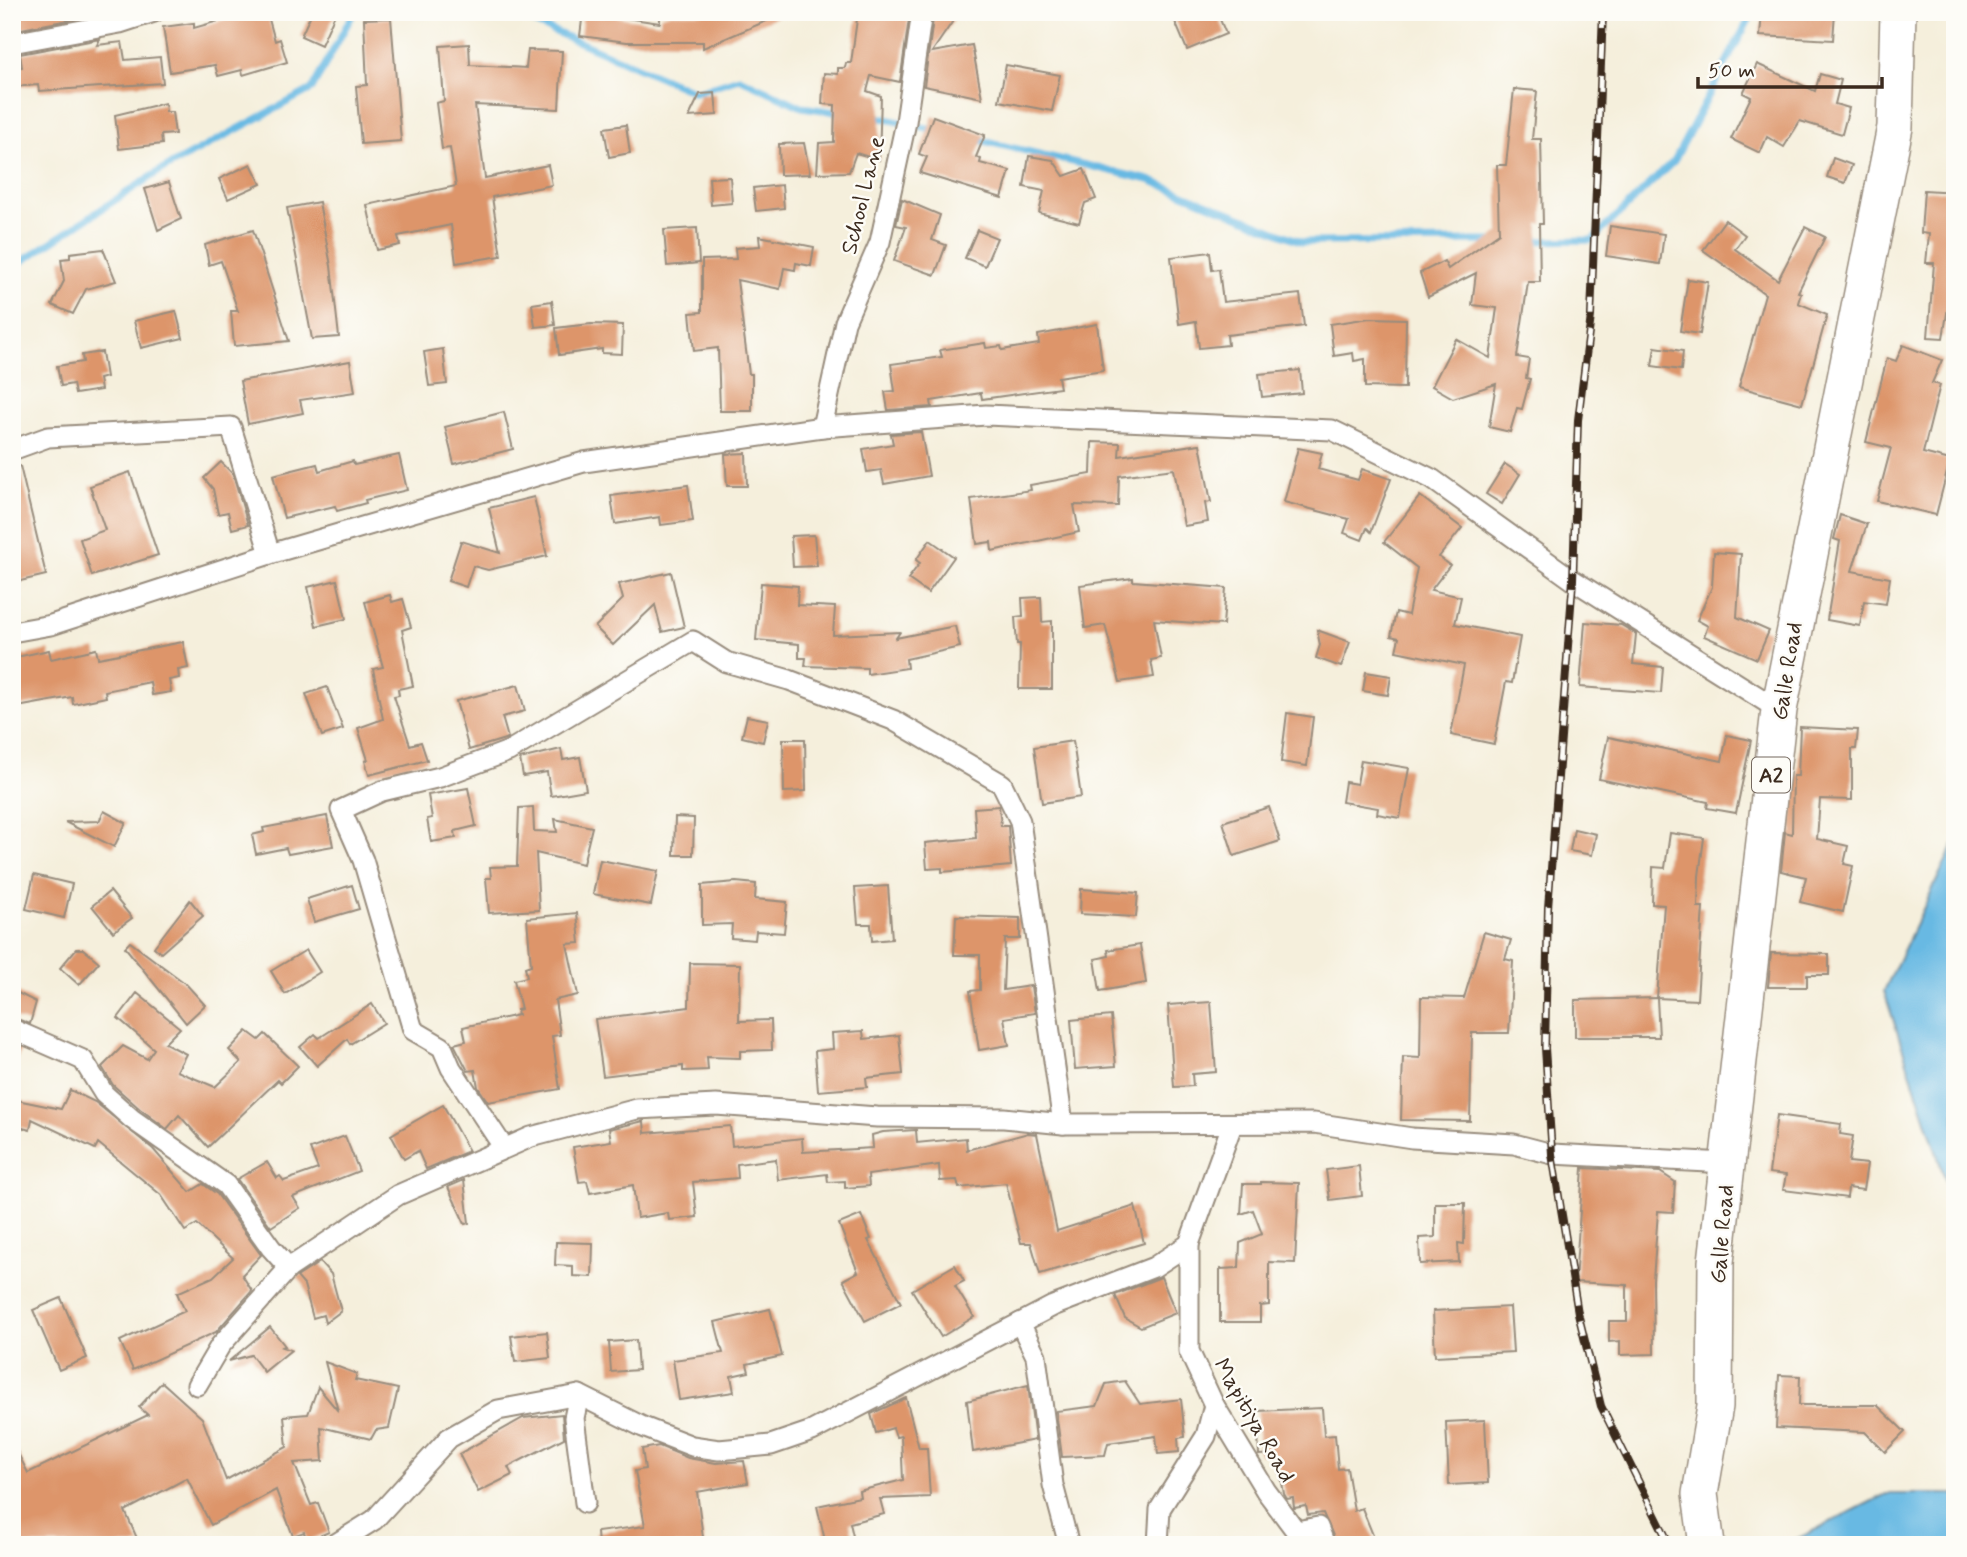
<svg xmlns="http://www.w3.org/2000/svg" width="1967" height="1557" viewBox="0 0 1967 1557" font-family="Mynerve,sans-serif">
  <rect width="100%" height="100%" fill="#fdfcf7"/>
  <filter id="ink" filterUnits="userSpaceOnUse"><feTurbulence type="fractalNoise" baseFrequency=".0143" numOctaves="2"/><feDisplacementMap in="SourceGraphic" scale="14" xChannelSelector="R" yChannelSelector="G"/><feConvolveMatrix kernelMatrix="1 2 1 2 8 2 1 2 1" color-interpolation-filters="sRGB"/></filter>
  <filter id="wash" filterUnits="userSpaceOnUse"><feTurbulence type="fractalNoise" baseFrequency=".00686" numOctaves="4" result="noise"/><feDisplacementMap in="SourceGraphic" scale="28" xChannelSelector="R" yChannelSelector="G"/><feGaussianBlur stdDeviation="1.57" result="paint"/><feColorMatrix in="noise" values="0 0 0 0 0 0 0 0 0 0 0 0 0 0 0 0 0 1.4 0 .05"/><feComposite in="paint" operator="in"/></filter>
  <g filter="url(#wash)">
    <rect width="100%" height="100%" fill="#f5efdc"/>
    <!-- water -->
    <g fill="#68b9e3" stroke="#527280" stroke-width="2">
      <polygon points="1955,842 1955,1210 1884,991"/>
      <polygon points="1886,1494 1955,1494 1955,1545 1785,1545"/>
    </g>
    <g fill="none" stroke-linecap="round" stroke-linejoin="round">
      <!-- stream -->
      <g stroke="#68b9e3" stroke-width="7">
        <polyline points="509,12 695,92 739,78 802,107 843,113"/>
        <polyline points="872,116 936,130"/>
        <polyline points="975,139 1149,180 1302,242 1495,241"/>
        <polyline points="1532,241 1592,240 1674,161 1753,12"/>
        <polyline points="12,268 158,172 312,89 354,12"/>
      </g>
    </g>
    <g id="blocks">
      <!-- building -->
      <g fill="#dd956a">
        <polygon points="13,12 111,12 16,30"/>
        <polygon points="250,12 267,12 275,41 280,39 287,62 243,75 242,70 218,76 215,65 170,72 163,27 194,23 194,28"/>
        <polygon points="312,12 336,12 321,45 301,36"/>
        <polygon points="583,12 613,12 612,16 660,23 660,16 672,13 783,14 703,48 703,42 627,42 580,36"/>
        <polygon points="858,12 910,12 900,82 871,76 867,91 881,96 879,160 856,153 849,172 817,173 819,143 834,142 835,105 822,104 824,73 838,74 838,68 845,68 846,63 851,63"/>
        <polygon points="934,12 959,12 932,52 972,45 982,98 924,86"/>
        <polygon points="1171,12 1217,12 1226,34 1187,50"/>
        <polygon points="1762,12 1835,12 1833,40 1760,36"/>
        <polygon points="391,18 401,141 361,144 356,86 367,85 364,19"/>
        <polygon points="100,39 97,45 122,42 125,60 160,57 163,83 39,91 38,85 12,87 12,68 22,67 20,54"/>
        <polygon points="469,44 470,65 526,68 528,50 562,51 559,109 475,105 485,178 548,165 552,185 492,197 501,256 456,263 451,225 398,236 400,245 377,250 367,205 456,186 450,148 442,149 436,103 444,101 440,46"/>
        <polygon points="1757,64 1815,91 1820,74 1841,80 1835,104 1849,108 1842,134 1800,121 1784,147 1767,137 1760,153 1731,139 1751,97 1743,93"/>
        <polygon points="1006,65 1060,75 1052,111 999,101"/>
        <polygon points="1514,89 1537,91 1532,139 1541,139 1543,224 1539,224 1540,282 1528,282 1517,357 1529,359 1526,378 1530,379 1522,409 1517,408 1510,432 1489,427 1496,384 1453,398 1432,386 1456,339 1490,358 1497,308 1472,305 1476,273 1428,297 1420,273 1444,261 1448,269 1499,233 1497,165 1506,165"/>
        <polygon points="715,93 717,115 689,117 700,94"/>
        <polygon points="165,103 166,112 172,112 175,134 161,135 162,144 119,149 115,115"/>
        <polygon points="933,116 985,135 976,157 981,159 980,163 1010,171 1002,198 920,173 927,157 919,154"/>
        <polygon points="626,125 630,153 609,157 604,128"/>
        <polygon points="804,143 810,174 780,175 779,144"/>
        <polygon points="1029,156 1053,160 1064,176 1084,169 1096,199 1085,203 1079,223 1039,213 1044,191 1024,187"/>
        <polygon points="1833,158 1852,165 1845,183 1827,177"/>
        <polygon points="251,164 261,184 228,199 219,179"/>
        <polygon points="730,177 732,203 711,205 709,178"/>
        <polygon points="169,182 181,219 158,230 145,189"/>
        <polygon points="782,185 784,208 756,211 753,188"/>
        <polygon points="1924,190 1955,192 1955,295 1950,295 1943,338 1928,337 1934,263 1926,263 1929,234 1921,233"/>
        <polygon points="902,199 940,215 932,240 946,245 935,275 894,261 906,227 896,225"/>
        <polygon points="319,202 331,266 339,337 312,339 287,208"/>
        <polygon points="1725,220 1745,235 1735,249 1778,280 1805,227 1825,237 1798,292 1801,293 1798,303 1827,315 1802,404 1739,387 1765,294 1703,250"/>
        <polygon points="1610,226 1664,234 1660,264 1606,256"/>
        <polygon points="697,228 699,263 667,266 664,230"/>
        <polygon points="253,230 289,341 234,346 231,311 238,311 221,261 209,265 205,245"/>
        <polygon points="977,230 997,238 985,266 965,258"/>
        <polygon points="759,236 814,247 811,266 796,263 795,270 784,268 780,289 737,280 749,374 752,374 752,411 720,411 718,348 694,351 690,313 702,312 702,260 736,259 735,248 760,246"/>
        <polygon points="103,249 116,281 86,289 73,314 52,305 64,281 61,259 70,258 70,253"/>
        <polygon points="1210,252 1212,270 1219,269 1223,302 1300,294 1304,326 1227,335 1228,345 1199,348 1196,321 1179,324 1171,257"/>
        <polygon points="1688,279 1708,282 1700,334 1680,331"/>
        <polygon points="552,301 555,325 535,327 532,304"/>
        <polygon points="176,311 183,338 141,348 134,321"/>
        <polygon points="1370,318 1406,319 1405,388 1365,387 1365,359 1354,361 1353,353 1334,356 1330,324"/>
        <polygon points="591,324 623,325 622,354 602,353 602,349 559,355 556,328"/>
        <polygon points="1097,324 1103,370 1058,377 1060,388 982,399 981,393 931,401 932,407 888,410 885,392 895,391 891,364 942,357 940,350 985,343 986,348 1001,346 1002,350 1039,344 1038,335"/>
        <polygon points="1903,345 1942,360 1932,383 1940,385 1923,453 1950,460 1936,515 1877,501 1891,448 1866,442 1887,358 1896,361"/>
        <polygon points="1655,347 1683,351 1681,370 1652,366"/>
        <polygon points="443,349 447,384 429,386 424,352"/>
        <polygon points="102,352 106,377 99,379 101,390 75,394 73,384 61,386 57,366 83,362 82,355"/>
        <polygon points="350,361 355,392 300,400 303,413 248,424 240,381"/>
        <polygon points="1300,370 1302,393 1262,397 1259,374"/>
        <polygon points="504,412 513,449 454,464 445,427"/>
        <polygon points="921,432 929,476 884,484 881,470 867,472 863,449 893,444 891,434"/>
        <polygon points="1092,442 1120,443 1119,456 1200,444 1211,502 1205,503 1208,522 1184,526 1174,469 1119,476 1118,506 1074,505 1079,532 992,551 991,542 977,544 971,499 1031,490 1030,485 1091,474"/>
        <polygon points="1298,448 1322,453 1318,469 1358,480 1362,469 1391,479 1371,532 1367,528 1362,540 1344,533 1349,519 1284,502"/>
        <polygon points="746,453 747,486 727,486 725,454"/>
        <polygon points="399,455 407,490 365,500 366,503 337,511 335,506 284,518 273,475 317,464 319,471 353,461 354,465"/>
        <polygon points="221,462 233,474 248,525 232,529 228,512 218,514 213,489 204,478"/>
        <polygon points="1505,464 1520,474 1502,504 1486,494"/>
        <polygon points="20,466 46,575 12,583 12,467"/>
        <polygon points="130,472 158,555 92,576 80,539 105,530 90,486"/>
        <polygon points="688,485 693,521 661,525 660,517 615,524 611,496"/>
        <polygon points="1420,496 1462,528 1439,557 1450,565 1431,590 1461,597 1455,624 1520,637 1512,683 1506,682 1494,744 1451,735 1464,665 1396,651 1399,638 1391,636 1396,612 1408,615 1417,568 1384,542"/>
        <polygon points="534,497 547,556 488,570 473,566 466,587 448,581 461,541 500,553 489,508"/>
        <polygon points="1840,515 1867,524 1852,571 1890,578 1886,604 1864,601 1860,626 1827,620 1840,541 1834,539"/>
        <polygon points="814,535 817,566 793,567 791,536"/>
        <polygon points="930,540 954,557 928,593 908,579 920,563 916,560"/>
        <polygon points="1714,552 1741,554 1737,617 1769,631 1757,659 1704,636 1708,626 1697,620 1712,587"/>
        <polygon points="671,572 684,627 662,632 655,605 613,645 595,627 623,599 619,584"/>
        <polygon points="1133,578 1133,581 1226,588 1223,625 1154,620 1161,658 1151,660 1154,677 1120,682 1105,625 1085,628 1080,585"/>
        <polygon points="337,580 346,619 316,626 308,587"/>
        <polygon points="761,583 798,586 797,605 835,607 833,635 900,632 896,638 955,626 960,647 906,659 907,668 867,674 867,668 805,666 806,658 799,658 799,644 756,640"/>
        <polygon points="390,595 392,602 403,599 411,627 402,630 413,686 398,689 399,695 394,696 410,745 421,742 427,760 369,775 365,761 368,760 358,728 383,719 373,669 383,667 365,602"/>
        <polygon points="1041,597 1042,622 1052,621 1052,689 1019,689 1020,644 1017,644 1015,617 1023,616 1022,598"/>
        <polygon points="1585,622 1621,625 1636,634 1633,664 1663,667 1661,693 1580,687"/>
        <polygon points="1317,630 1350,642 1341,667 1316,658 1320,645"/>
        <polygon points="183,642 188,668 178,670 179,678 169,680 171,692 152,695 150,682 105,691 106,697 73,704 72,697 12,708 12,658 49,650 51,659 96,649 98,658"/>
        <polygon points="1366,672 1391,676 1388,695 1363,691"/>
        <polygon points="518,685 525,711 502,717 508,738 469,750 456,701"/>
        <polygon points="327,687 343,729 322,736 306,694"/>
        <polygon points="1287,713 1313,717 1307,766 1281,762"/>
        <polygon points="747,716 768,720 763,742 742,737"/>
        <polygon points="1800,727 1858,730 1856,749 1852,749 1852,800 1820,799 1817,839 1848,846 1844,864 1853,866 1843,912 1800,902 1806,877 1781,871 1785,832 1792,834 1793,776 1798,776"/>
        <polygon points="1727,735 1751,740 1736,813 1707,808 1708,802 1599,779 1608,737 1722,761"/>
        <polygon points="783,739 805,739 806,791 784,792"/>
        <polygon points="1073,741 1081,797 1042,803 1034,747"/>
        <polygon points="561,749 563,760 580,757 586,790 551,796 547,772 523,776 520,759"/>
        <polygon points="1361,760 1409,768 1400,818 1377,814 1378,808 1342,802 1345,782 1357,784"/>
        <polygon points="468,788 476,826 455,831 456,838 431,842 427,819 432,818 428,795"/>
        <polygon points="999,806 1001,826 1008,826 1011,866 942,872 942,868 927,869 925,843 976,838 974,808"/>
        <polygon points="533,807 534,831 557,832 555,819 592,827 583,864 536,853 539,910 489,913 486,878 491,878 490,867 517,866 519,808"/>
        <polygon points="1269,807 1280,841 1234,856 1223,822"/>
        <polygon points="104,811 126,823 114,847 65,822 99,821"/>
        <polygon points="327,816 333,846 288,854 286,848 256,854 252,835 264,832 263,828"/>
        <polygon points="675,817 694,818 693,855 674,855"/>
        <polygon points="1574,829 1596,834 1592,855 1570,851"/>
        <polygon points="1670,833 1704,838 1699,876 1698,907 1703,907 1697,1000 1657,998 1664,905 1652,904 1653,867 1665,868"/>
        <polygon points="600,860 658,871 651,905 593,894"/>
        <polygon points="34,875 72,884 64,918 26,909"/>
        <polygon points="736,882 756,884 755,899 787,902 784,933 756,931 755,940 731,938 732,924 702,925 702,885"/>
        <polygon points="352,885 359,909 314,922 307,899"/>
        <polygon points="888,886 892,939 872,941 871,924 858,924 855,888"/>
        <polygon points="1081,889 1138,893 1136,917 1080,914"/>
        <polygon points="110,891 132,918 113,932 92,906"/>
        <polygon points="190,900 203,916 161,953 154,947"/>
        <polygon points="577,913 580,943 567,944 578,995 555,1000 560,1035 552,1036 560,1089 488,1102 478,1087 475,1070 468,1071 454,1044 466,1041 463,1027 518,1015 517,1010 521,1009 514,980 527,977 525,967 531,965 527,918"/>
        <polygon points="956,916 1020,918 1020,939 1005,939 1003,990 1031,986 1035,1013 1004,1018 1009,1045 979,1050 970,991 980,990 980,955 954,955"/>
        <polygon points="1484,932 1511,940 1505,959 1513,961 1509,1033 1472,1033 1470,1121 1401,1120 1403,1057 1420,1058 1421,997 1464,998"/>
        <polygon points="130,942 186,984 205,1005 186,1023 125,947"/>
        <polygon points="1140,945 1146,983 1100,991 1095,959 1109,956 1108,950"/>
        <polygon points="76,949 83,949 99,962 79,985 60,968"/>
        <polygon points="306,950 320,972 285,994 271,971"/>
        <polygon points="1771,953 1829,954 1829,975 1807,975 1807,987 1768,987"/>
        <polygon points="690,963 740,964 739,1021 771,1020 772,1050 740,1051 740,1058 707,1057 708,1070 683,1071 683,1066 603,1076 595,1019 689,1007"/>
        <polygon points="12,990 36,1002 30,1024 12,1017"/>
        <polygon points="137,993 180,1028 165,1043 186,1054 177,1071 215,1087 241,1062 229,1050 247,1031 259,1040 265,1034 298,1066 281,1083 278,1080 208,1147 179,1115 167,1129 140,1109 113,1085 102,1067 123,1046 147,1059 154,1049 118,1018"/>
        <polygon points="1657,998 1659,1037 1575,1037 1575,1000"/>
        <polygon points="1211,1002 1216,1072 1192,1074 1193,1086 1174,1087 1168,1005"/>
        <polygon points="372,1004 384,1023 350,1044 347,1039 317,1066 300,1047 315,1034 319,1038"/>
        <polygon points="1111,1016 1116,1066 1075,1069 1071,1020"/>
        <polygon points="863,1031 864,1039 899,1035 903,1074 866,1078 867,1087 818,1091 815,1051 833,1049 832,1033"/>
        <polygon points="12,1042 22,1047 14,1067 12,1066"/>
        <polygon points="70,1090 95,1102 153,1149 190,1192 203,1184 217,1194 261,1255 242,1275 252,1291 216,1332 133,1370 120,1341 185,1311 177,1293 213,1277 233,1258 197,1224 185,1231 161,1195 98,1143 95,1149 32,1119 30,1130 12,1125 12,1099 61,1109"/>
        <polygon points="443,1105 469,1151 426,1169 418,1151 404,1159 391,1135"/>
        <polygon points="1777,1115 1841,1124 1840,1134 1853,1136 1849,1162 1867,1164 1863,1190 1848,1188 1847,1198 1783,1190 1786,1175 1769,1173"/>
        <polygon points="644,1121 645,1133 730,1126 732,1146 802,1138 803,1152 873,1148 872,1135 883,1132 916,1130 917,1143 966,1138 967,1150 1028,1133 1037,1134 1057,1231 1135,1206 1144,1243 1040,1274 1031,1243 1021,1243 1006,1183 959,1188 957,1180 940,1181 939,1165 868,1175 869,1186 845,1188 845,1181 828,1182 827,1174 778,1180 776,1159 737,1164 738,1178 693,1182 697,1217 669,1220 668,1213 637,1218 633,1185 590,1193 587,1181 579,1182 573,1147 611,1141 609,1129"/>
        <polygon points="345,1136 359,1171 293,1197 300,1208 271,1227 237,1179 267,1162 277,1178 280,1176 284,1181 318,1169 310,1149"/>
        <polygon points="1359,1166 1362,1196 1330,1200 1326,1170"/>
        <polygon points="1583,1168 1660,1172 1675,1182 1673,1212 1658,1211 1653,1280 1654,1354 1620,1355 1620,1341 1609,1342 1609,1321 1627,1321 1627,1285 1575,1282"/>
        <polygon points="464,1180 469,1223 465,1224 448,1187"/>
        <polygon points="1261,1182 1299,1183 1295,1263 1269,1262 1269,1305 1260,1306 1260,1322 1220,1322 1220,1269 1239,1268 1240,1243 1262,1234 1253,1210 1241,1214 1243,1184 1261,1184"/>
        <polygon points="1435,1203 1465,1203 1464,1244 1458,1243 1459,1262 1420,1264 1419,1238 1435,1237"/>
        <polygon points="861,1215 871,1239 868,1240 901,1303 865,1321 843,1280 858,1272 839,1224"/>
        <polygon points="556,1242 593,1243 592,1277 573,1276 573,1266 555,1265"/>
        <polygon points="320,1262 331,1274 341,1311 325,1323 323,1315 313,1318 304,1285 297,1277"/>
        <polygon points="955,1265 964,1281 955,1286 974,1317 941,1337 912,1290"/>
        <polygon points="1161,1277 1176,1313 1141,1327 1125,1318 1115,1295"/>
        <polygon points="61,1298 87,1358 59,1370 33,1310"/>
        <polygon points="1510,1307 1513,1352 1435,1356 1433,1311"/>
        <polygon points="770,1309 782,1356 747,1364 749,1372 731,1376 734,1392 679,1400 673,1360 723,1353 715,1322"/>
        <polygon points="270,1327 285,1346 282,1347 291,1350 264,1372 251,1355 229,1361"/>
        <polygon points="547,1332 550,1358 515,1362 511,1336"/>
        <polygon points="636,1340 638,1370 611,1372 609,1342"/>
        <polygon points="325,1362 357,1374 355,1380 398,1389 389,1428 376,1430 371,1439 321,1427 323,1461 294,1463 311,1505 318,1503 329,1532 307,1541 304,1532 293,1536 276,1490 211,1525 187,1478 125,1511 140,1545 12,1545 12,1442 28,1473 148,1415 139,1407 162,1382 202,1418 226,1480 287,1447 284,1416 308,1414 318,1387 338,1411"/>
        <polygon points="1779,1375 1800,1376 1799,1405 1877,1405 1905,1432 1885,1452 1865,1432 1776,1428"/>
        <polygon points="1125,1381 1140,1404 1181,1399 1185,1437 1178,1438 1179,1452 1158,1454 1156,1436 1108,1443 1105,1455 1062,1457 1056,1411 1097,1406 1106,1384"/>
        <polygon points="1028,1385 1035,1440 973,1452 967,1401"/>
        <polygon points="906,1398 919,1448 927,1448 930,1497 880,1499 884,1514 850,1523 855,1545 826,1545 817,1506 860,1497 859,1491 903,1480 901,1436 896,1437 893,1428 876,1433 871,1414"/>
        <polygon points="1322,1408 1324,1436 1335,1435 1338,1469 1347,1468 1354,1511 1362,1508 1377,1545 1337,1545 1323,1513 1308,1515 1306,1506 1294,1508 1293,1498 1287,1499 1284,1494 1277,1454 1259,1455 1257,1411"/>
        <polygon points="562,1414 564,1438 508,1467 512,1475 478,1492 459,1454 523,1418"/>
        <polygon points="1485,1420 1488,1483 1449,1485 1446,1422"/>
        <polygon points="659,1446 688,1458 716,1463 744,1461 748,1483 697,1492 704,1545 598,1545 597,1532 645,1526 635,1471 645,1469 642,1449"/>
      </g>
    </g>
  </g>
  <g filter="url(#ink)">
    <use href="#blocks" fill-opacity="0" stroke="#988c7d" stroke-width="2"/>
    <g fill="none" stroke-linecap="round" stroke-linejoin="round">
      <defs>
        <g id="street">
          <polyline points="12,43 120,23 154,12"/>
          <polyline points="822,427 845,322 880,242 906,122 922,12"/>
          <polyline points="12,450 48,437 231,427 270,554"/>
          <polyline points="12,632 51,625 270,554 584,462 822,427 986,415 1332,430 1432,479 1573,580 1779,710"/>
          <polyline points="12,1029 83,1060 104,1094 132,1119 226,1185 271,1248 289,1268"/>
          <polyline points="504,1148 451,1068 442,1047 413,1030 363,860 341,810 382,791 440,777 509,751 693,641 726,662 789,680 893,720 1002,784 1020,821 1063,1124"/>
          <polyline points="1189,1244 1189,1351 1214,1405 1266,1491 1296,1531 1318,1527 1325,1545"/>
          <polyline points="1020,1323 1036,1356 1053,1485 1069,1545"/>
          <polyline points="197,1385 220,1346 289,1268 398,1195 531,1137 637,1109 716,1105 877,1117 1004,1118 1063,1124 1314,1123 1412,1138 1514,1144 1552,1154 1727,1163"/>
          <polyline points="579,1395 574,1418 585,1503"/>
          <polyline points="334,1545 374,1520 449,1438 498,1410 579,1395 643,1427 692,1446 719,1450 771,1445 812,1431 1053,1306 1154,1267 1189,1244 1232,1125"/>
          <polyline points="1158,1545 1160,1509 1206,1436 1214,1405"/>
        </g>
        <polyline id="highway" points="1707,1545 1700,1494 1715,1406 1716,1262 1779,710 1895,127 1898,12"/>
      </defs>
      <!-- street casing -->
      <use href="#street" stroke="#988c7d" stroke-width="23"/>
      <!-- highway casing -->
      <use href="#highway" stroke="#988c7d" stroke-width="38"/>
      <!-- street -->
      <use href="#street" stroke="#fff" stroke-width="19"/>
      <!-- highway -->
      <use href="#highway" stroke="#fff" stroke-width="35"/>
      <defs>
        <polyline id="rail" points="1603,12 1591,316 1578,420 1573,580 1548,908 1545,1048 1552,1154 1578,1313 1601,1406 1670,1545"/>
      </defs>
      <!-- rail casing -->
      <use href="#rail" stroke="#3b2a1e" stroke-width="8"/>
      <!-- rail -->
      <use href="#rail" stroke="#fdfcf7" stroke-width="5" stroke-dasharray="16" stroke-linecap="butt"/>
    </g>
  </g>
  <g text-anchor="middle" stroke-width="5" stroke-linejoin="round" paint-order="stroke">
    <!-- shield labels -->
    <rect fill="#fdfcf7" stroke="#75695f" stroke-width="2" x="1752" y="757.5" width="38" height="35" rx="5"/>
    <g font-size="21" font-weight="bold" fill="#3b2a1e">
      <text x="1771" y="782">A2</text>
    </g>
    <!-- street labels -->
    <g font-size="23" fill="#3b2a1e" stroke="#fdfcf7">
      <text transform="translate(862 195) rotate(-76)" y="8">School Lane</text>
      <text transform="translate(1786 671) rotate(-81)" y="8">Galle Road</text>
      <text transform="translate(1721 1234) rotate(-85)" y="8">Galle Road</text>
      <text transform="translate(1255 1420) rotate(60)" y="8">Mapitiya Road</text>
    </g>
  </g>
  <!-- margin -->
  <rect width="1967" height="1557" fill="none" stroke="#fdfcf7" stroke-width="42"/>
  <!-- scale -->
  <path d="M1698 77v10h184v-10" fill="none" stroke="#3b2a1e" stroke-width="3.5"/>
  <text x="1708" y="77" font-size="21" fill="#3b2a1e" stroke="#fdfcf7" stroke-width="5" paint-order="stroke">50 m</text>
</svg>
